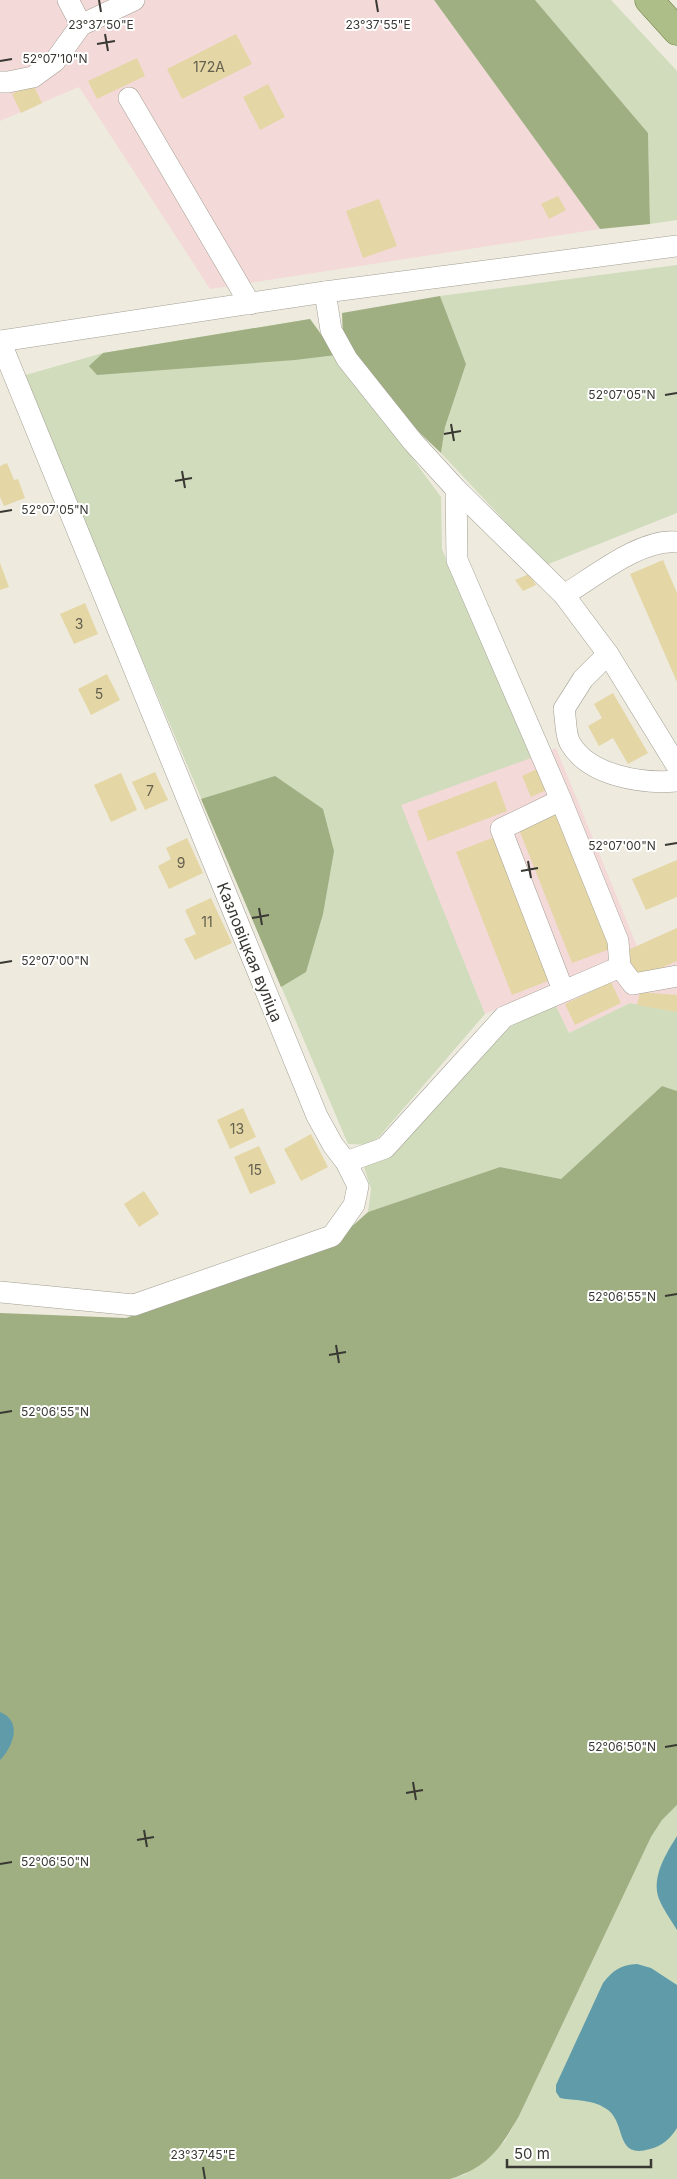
<svg xmlns="http://www.w3.org/2000/svg" width="677" height="2179" viewBox="0 0 677 2179" font-family="Inter,sans-serif">
  <rect width="100%" height="100%" fill="#eeebde"/>
  <!-- industrial -->
  <g fill="#f4d9d9">
    <polygon points="0,0 434,0 600,229 210,289 79,87 0,121"/>
    <polygon points="556,748 637,946 677,928 677,1012 630,1003 569,1033 547,987 485,1014 400,805"/>
  </g>
  <!-- green -->
  <g fill="#d0dcbc">
    <polygon points="535,0 611,0 677,71 677,220 650,224 648,133"/>
    <polygon points="677,265 677,513 546,565 441,453 445,427 466,364 440,296"/>
    <polygon points="310,319 441,497 442,549 531,758 401,805 485,1014 372,1145 348,1144 22,376 103,353"/>
    <polygon points="630,1003 677,1012 677,1091 662,1086 561,1179 500,1167 368,1212 371,1189 364,1167 392,1151 511,1026 555,1004 569,1033"/>
    <polygon points="677,1805 677,2179 450,2179 466,2174 505,2141 519,2116 651,1837 662,1820"/>
  </g>
  <!-- forest -->
  <g fill="#9faf82">
    <polygon points="434,0 535,0 648,133 650,224 600,229"/>
    <polygon points="440,296 466,364 445,427 441,453 402,416 343,339 342,313"/>
    <polygon points="310,319 336,355 295,360 97,375 89,366 103,353"/>
    <polygon points="275,776 323,809 334,851 323,914 306,972 281,987 201,799"/>
    <path d="M662,1086L677,1091V1805L662,1820L651,1837L519,2116C500,2149 488,2167 450,2179H0V1313L126,1318L329,1247L368,1212L500,1167L561,1179Z"/>
  </g>
  <!-- water -->
  <g fill="#5f9ba9">
    <path d="M0,1712C23,1721 13,1747 0,1760Z"/>
    <path d="M677,1836V1930C671,1920 663,1909 659,1899C651,1877 666,1854 677,1836Z"/>
    <path d="M637,1964L651,1968L677,1985V2128C670,2139 662,2146 650,2149C613,2160 628,2121 605,2108C591,2099 575,2101 560,2098L556,2092V2085L603,1983C613,1970 621,1965 637,1964Z"/>
  </g>
  <!-- building -->
  <g fill="#e4d6a5">
    <polygon points="236,34 252,64 182,99 167,69"/>
    <polygon points="137,58 145,76 97,99 88,81"/>
    <polygon points="33,84 42,103 21,113 12,94"/>
    <polygon points="268,84 285,117 260,130 243,97"/>
    <polygon points="558,196 566,210 549,219 541,204"/>
    <polygon points="379,199 397,246 363,258 346,211"/>
    <polygon points="7,463 14,480 18,479 25,498 4,506 0,497 0,466"/>
    <polygon points="663,560 677,593 677,682 630,574"/>
    <polygon points="0,563 9,587 0,590"/>
    <polygon points="529,574 536,585 523,591 515,580"/>
    <polygon points="85,603 98,634 74,644 60,614"/>
    <polygon points="107,674 120,700 91,715 78,689"/>
    <polygon points="613,693 648,753 628,764 613,738 599,746 588,726 602,718 594,704"/>
    <polygon points="539,768 549,789 531,797 522,776"/>
    <polygon points="155,772 168,800 145,810 132,782"/>
    <polygon points="121,773 137,810 111,822 94,785"/>
    <polygon points="496,781 507,811 428,841 417,811"/>
    <polygon points="556,812 610,949 572,963 518,827"/>
    <polygon points="497,836 553,979 512,995 456,852"/>
    <polygon points="187,838 203,873 169,889 158,866 171,859 166,848"/>
    <polygon points="677,860 677,897 646,910 632,879"/>
    <polygon points="211,898 232,943 195,960 184,939 196,934 185,910"/>
    <polygon points="677,928 677,961 638,978 626,951"/>
    <polygon points="611,982 621,1003 575,1025 565,1004"/>
    <polygon points="640,992 677,995 677,1012 637,1005"/>
    <polygon points="243,1108 256,1137 230,1149 217,1120"/>
    <polygon points="311,1134 328,1167 301,1181 284,1149"/>
    <polygon points="259,1146 276,1183 250,1194 234,1157"/>
    <polygon points="144,1191 159,1214 139,1227 124,1204"/>
  </g>
  <g fill="none" stroke-linecap="round" stroke-linejoin="round">
    <defs>
      <g id="minor">
        <polyline points="68,0 81,25"/>
        <polyline points="0,82 8,82 33,77 55,61 81,25 134,0"/>
        <polyline points="129,98 250,304"/>
        <polyline points="325,292 331,330 347,359 413,442 456,489 564,595 608,654 677,766"/>
        <polyline points="0,341 317,1116 333,1145 346,1162 358,1186 354,1205 332,1236 134,1305 0,1292"/>
        <polyline points="0,341 325,292 677,246"/>
        <polyline points="456,489 457,560 561,800 618,941 620,967"/>
        <path d="M564,595C594,577 641,538 677,542"/>
        <path d="M608,654L583,679L564,709C566,718 565,734 570,743C589,776 642,784 677,781"/>
        <polyline points="561,800 501,829 563,990"/>
        <polyline points="346,1162 385,1148 504,1017 620,967 633,984 677,976"/>
      </g>
      <polyline id="major" points="649,0 677,31"/>
    </defs>
    <!-- minor casing -->
    <use href="#minor" stroke="#a29f93" stroke-width="22"/>
    <!-- major casing -->
    <use href="#major" stroke="#617336" stroke-width="29"/>
    <!-- minor -->
    <use href="#minor" stroke="#fff" stroke-width="21"/>
    <!-- major -->
    <use href="#major" stroke="#adbe88" stroke-width="28"/>
  </g>
  <!-- ticks -->
  <path fill="none" stroke="#393833" stroke-width="2" d="M99,0L101,12M376,0L378,12M105,34L108,51M97,44L115,41M0,61L12,59M665,395L677,393M451,424L454,441M444,434L461,431M182,471L185,488M175,481L192,478M0,512L12,510M665,845L677,843M528,861L531,878M521,871L538,868M259,908L262,925M252,918L269,915M0,963L12,961M665,1296L677,1294M336,1345L339,1363M329,1355L346,1352M0,1413L12,1411M665,1747L677,1745M413,1782L416,1800M406,1793L423,1790M144,1830L147,1847M137,1840L154,1837M0,1864L12,1862M203,2167L205,2179"/>
  <g text-anchor="middle" stroke-width="4" stroke-linejoin="round" paint-order="stroke">
    <!-- number labels -->
    <g font-size="14" fill="#646050">
      <text x="209" y="72">172А</text>
      <text x="79" y="629">3</text>
      <text x="99" y="699">5</text>
      <text x="150" y="796">7</text>
      <text x="181" y="868">9</text>
      <text x="207" y="927">11</text>
      <text x="237" y="1134">13</text>
      <text x="255" y="1175">15</text>
    </g>
    <!-- street labels -->
    <g font-size="16" fill="#393833" stroke="#fff">
      <text transform="translate(250 952) rotate(68)" y="6">Казловіцкая вуліца</text>
    </g>
  </g>
  <g font-size="12" text-anchor="middle" fill="#393833" stroke="#fff" stroke-width="4" stroke-linejoin="round" paint-order="stroke">
    <text x="101" y="29">23°37'50"E</text>
    <text x="378" y="29">23°37'55"E</text>
    <text x="55" y="63">52°07'10"N</text>
    <text x="622" y="399">52°07'05"N</text>
    <text x="55" y="514">52°07'05"N</text>
    <text x="622" y="850">52°07'00"N</text>
    <text x="55" y="965">52°07'00"N</text>
    <text x="622" y="1301">52°06'55"N</text>
    <text x="55" y="1416">52°06'55"N</text>
    <text x="622" y="1751">52°06'50"N</text>
    <text x="55" y="1866">52°06'50"N</text>
    <text x="203" y="2159">23°37'45"E</text>
  </g>
  <!-- scale -->
  <path d="M507 2159v8h144v-8" fill="none" stroke="#393833" stroke-width="2.5"/>
  <text x="514" y="2159" font-size="15" fill="#393833" stroke="#ffffff" stroke-width="4" paint-order="stroke">50 m</text>
</svg>
